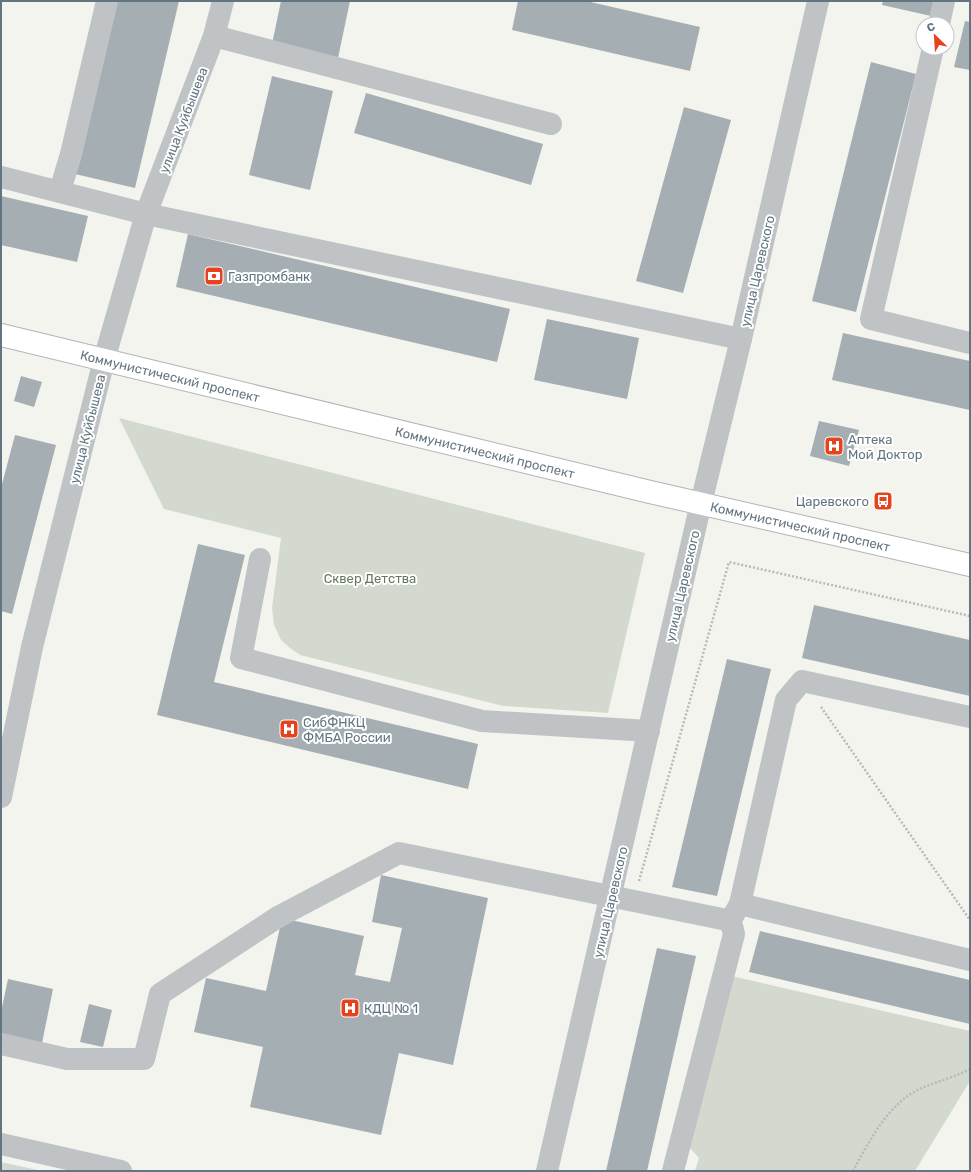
<svg xmlns="http://www.w3.org/2000/svg" width="971" height="1172" viewBox="0 0 971 1172" font-family="Rubik,sans-serif">
  <rect width="100%" height="100%" fill="#f4f4ef"/>
  <!-- green -->
  <g fill="#d3d9cf">
    <polygon points="119,418 645,553 608,713 503,706 300,655 290,648 281,640 274,625 272,608 281,538 164,509"/>
    <polygon points="732,976 970,1031 970,1081 915,1171 695,1171 699,1158 689,1147"/>
    <polygon points="1,1162 42,1171 1,1171"/>
  </g>
  <!-- building -->
  <g fill="#a5aeb2">
    <polygon points="116,1 179,1 135,188 75,174"/>
    <polygon points="281,1 350,1 338,58 272,44"/>
    <polygon points="518,1 586,1 700,27 690,71 512,30"/>
    <polygon points="883,1 934,1 931,16 882,5"/>
    <polygon points="965,21 970,22 970,70 954,67"/>
    <polygon points="871,62 916,74 856,312 812,301"/>
    <polygon points="272,76 333,91 310,190 249,175"/>
    <polygon points="366,93 543,144 531,185 354,133"/>
    <polygon points="684,107 731,120 683,293 636,281"/>
    <polygon points="1,196 88,216 77,262 1,245"/>
    <polygon points="188,234 510,309 497,362 176,287"/>
    <polygon points="547,319 639,338 627,399 534,380"/>
    <polygon points="843,333 970,361 970,410 832,380"/>
    <polygon points="21,376 42,382 34,407 14,401"/>
    <polygon points="819,421 859,430 849,466 810,456"/>
    <polygon points="15,435 56,445 12,614 1,611 1,488"/>
    <polygon points="198,544 245,555 214,682 478,744 468,789 157,715"/>
    <polygon points="814,605 970,640 970,696 802,658"/>
    <polygon points="727,659 771,669 717,896 672,887"/>
    <polygon points="381,875 488,898 453,1065 399,1053 381,1135 250,1107 263,1047 194,1032 206,978 266,991 282,918 364,936 355,975 390,982 402,928 372,922"/>
    <polygon points="760,931 970,980 970,1024 749,972"/>
    <polygon points="657,948 696,956 647,1171 606,1171"/>
    <polygon points="8,979 53,989 42,1043 1,1034 1,1012"/>
    <polygon points="89,1004 112,1010 103,1047 80,1042"/>
  </g>
  <g fill="none" stroke-linecap="round" stroke-linejoin="round">
    <defs>
      <g id="major">
        <path id="s1" d="M1,335L650,492L970,565"/>
      </g>
    </defs>
    <!-- major casing -->
    <use href="#major" stroke="#b0b5b8" stroke-width="24"/>
    <!-- path -->
    <g stroke="#b6babc" stroke-width="2.5" stroke-dasharray="2 2" stroke-linecap="butt">
      <polyline points="821,707 970,920"/>
      <polyline points="639,881 729,562 970,616"/>
      <path d="M853,1171C870,1140 889,1101 924,1087C939,1081 955,1077 970,1069"/>
    </g>
    <!-- minor -->
    <g stroke="#bfc3c6" stroke-width="22">
      <polyline points="939,24 944,1"/>
      <polyline points="214,36 551,124"/>
      <polyline points="933,48 871,319 970,343"/>
      <polyline points="1,177 146,214 741,339"/>
      <polyline points="60,191 71,154 107,1"/>
      <polyline points="260,559 241,658 482,721 649,731"/>
      <polyline points="1,797 32,647 104,360 146,214 214,36 223,1"/>
      <polyline points="740,904 970,960"/>
      <polyline points="1,1044 67,1059 144,1059 160,994 278,917 399,853 727,920 733,916 740,904 786,700 802,681 970,717"/>
      <polyline points="1,1144 121,1171"/>
      <polyline points="547,1171 701,503 741,339 818,1"/>
      <polyline points="673,1171 734,934 732,926 727,920"/>
    </g>
    <!-- major -->
    <use href="#major" stroke="#fff" stroke-width="22"/>
  </g>
  <!-- icons -->
  <defs>
    <symbol id="bank-square" viewBox="-11 -11 22 22"><rect x="-9" y="-9" width="18" height="18" rx="4" fill="#e6421d" stroke="#fff"/><path d="M-6-4H6V4H-6ZM0-2.3a2.3 2.3 0 1 0 0 4.6a2.3 2.3 0 1 0 0-4.6Z" fill="#fff"/></symbol>
    <symbol id="hospital-square" viewBox="-11 -11 22 22"><rect x="-9" y="-9" width="18" height="18" rx="4" fill="#e6421d" stroke="#fff"/><path d="M-5-5h3v3.5h4V-5h3V5h-3V1.5h-4V5h-3Z" fill="#fff"/></symbol>
    <symbol id="bus-square" viewBox="-11 -11 22 22"><rect x="-9" y="-9" width="18" height="18" rx="4" fill="#e6421d" stroke="#fff"/><path d="M-5-6H5V4H4V6H2V4H-2V6H-4V4H-5ZM-3.5-4V0h7V-4ZM-3.5 1.2v1.5H-2V1.2ZM2 1.2v1.5H3.5V1.2Z" fill="#fff"/></symbol>
  </defs>
  <g fill-rule="evenodd">
    <use href="#bank-square" x="203" y="265" width="22" height="22"/>
    <use href="#hospital-square" x="823" y="435" width="22" height="22"/>
    <use href="#bus-square" x="872" y="490" width="22" height="22"/>
    <use href="#hospital-square" x="278" y="718" width="22" height="22"/>
    <use href="#hospital-square" x="339" y="997" width="22" height="22"/>
  </g>
  <g text-anchor="middle" stroke-width="4" stroke-linejoin="round" paint-order="stroke">
    <!-- street labels -->
    <g font-size="13" fill="#627581" stroke="#fff">
      <text transform="translate(183 120) rotate(-69)" y="5">улица Куйбышева</text>
      <text transform="translate(757 271) rotate(-77)" y="5">улица Царевского</text>
      <text dy="5" stroke="none"><textPath href="#s1" startOffset="174">Коммунистический проспект</textPath></text>
      <text transform="translate(87 429) rotate(-76)" y="5">улица Куйбышева</text>
      <text dy="5" stroke="none"><textPath href="#s1" startOffset="498">Коммунистический проспект</textPath></text>
      <text dy="5" stroke="none"><textPath href="#s1" startOffset="822">Коммунистический проспект</textPath></text>
      <text transform="translate(682 586) rotate(-77)" y="5">улица Царевского</text>
      <text transform="translate(610 902) rotate(-77)" y="5">улица Царевского</text>
    </g>
    <!-- poi labels -->
    <g font-size="13" fill="#627581" stroke="#fff" text-anchor="start">
      <text x="228" y="281">Газпромбанк</text>
      <text x="848" y="444">Аптека<tspan x="848" dy="15">Мой Доктор</tspan></text>
      <text x="869" y="506" text-anchor="end">Царевского</text>
      <text x="303" y="727">СибФНКЦ<tspan x="303" dy="15">ФМБА России</tspan></text>
      <text x="364" y="1013">КДЦ № 1</text>
    </g>
    <!-- park labels -->
    <g font-size="13" fill="#677861" stroke="#fff">
      <text x="370" y="583">Сквер Детства</text>
    </g>
  </g>
  <!-- border -->
  <rect width="971" height="1172" fill="none" stroke="#627581" stroke-width="4"/>
  <!-- north arrow -->
  <g transform="translate(935 36) rotate(335)"><circle r="19" fill="#ffffff" stroke="#c0c8cd"/>
  <path d="M0-3L7 15L0 10L-7 15Z" fill="#e6421d"/>
  <text y="-6" font-size="11" font-weight="bold" text-anchor="middle" fill="#627581">С</text>
  </g>
</svg>
